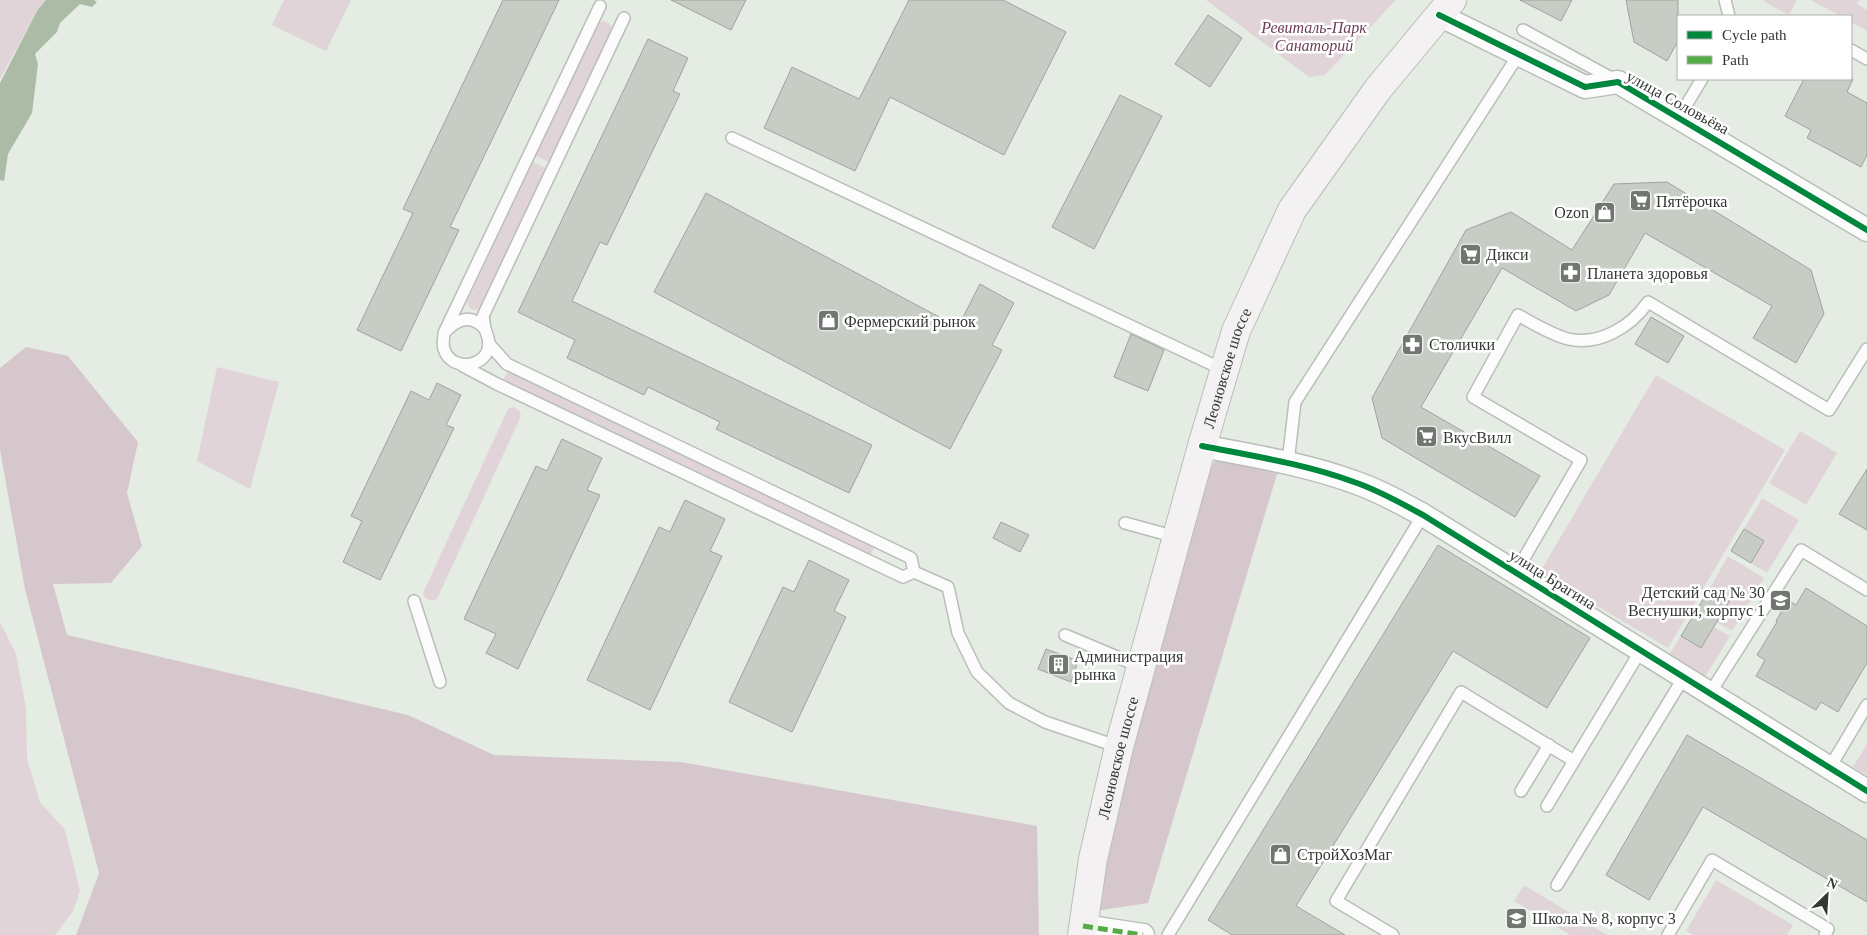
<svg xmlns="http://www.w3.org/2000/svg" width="1867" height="935" viewBox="0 0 1867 935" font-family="'Times New Roman',serif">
  <rect width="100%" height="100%" fill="#e5ece3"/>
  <!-- green -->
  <g fill="#e0d4d8">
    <polygon points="0,0 46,0 37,11 0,79"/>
    <polygon points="284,0 351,0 326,51 272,25"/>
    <polygon points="1206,0 1396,0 1325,75 1309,77"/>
    <polygon points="1765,0 1797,0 1789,15 1764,2"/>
    <polygon points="1811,0 1859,0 1857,4 1867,10 1867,31 1851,22 1851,16 1840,16"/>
    <polygon points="604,21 610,24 612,30 549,162 536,156 599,23"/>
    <polygon points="533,162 546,168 479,309 474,310 469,308 467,302"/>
    <polygon points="217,367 279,382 250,489 197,461"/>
    <polygon points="511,371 872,544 874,548 871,554 867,555 505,382 504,378 507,373"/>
    <polygon points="1656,375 1785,450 1668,648 1540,572"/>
    <polygon points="513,407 519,410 521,416 437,599 432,601 425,598 423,593 508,409"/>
    <polygon points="1800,431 1837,453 1806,505 1769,483"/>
    <polygon points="1762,498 1799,520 1767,573 1751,563 1764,541 1744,529"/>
    <polygon points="1728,556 1764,578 1732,631 1716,622 1729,600 1710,588"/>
    <polygon points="0,622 16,654 26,709 27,759 40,802 65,830 80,891 73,911 55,935 0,935"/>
    <polygon points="1714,627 1730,636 1705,677 1669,655 1681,636 1701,648"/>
    <polygon points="1867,744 1867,775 1853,767"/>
    <polygon points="1716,880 1793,925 1787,935 1693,935 1686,931"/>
    <polygon points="1524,885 1607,935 1570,935 1514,901"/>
  </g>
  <!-- forest -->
  <g fill="#d6c7cc">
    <polygon points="26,347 68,356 138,442 127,493 142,546 111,583 53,584 67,635 408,715 494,755 681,762 1037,826 1039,935 76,935 99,873 25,589 0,450 0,368"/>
    <polygon points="1217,458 1277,474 1148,903 1095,911 1108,825 1199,486"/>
  </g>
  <!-- water -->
  <polygon fill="#acbba6" points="46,0 94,0 97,2 92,7 80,4 60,23 57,32 35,54 38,64 32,113 8,154 4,181 0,180 0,83 37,11"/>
  <!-- building -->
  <g fill="#c7ccc5" stroke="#9fa39d">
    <polygon points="503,0 559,0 450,227 459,230 401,351 357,330 413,213 403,209"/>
    <polygon points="671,0 746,0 731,30"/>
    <polygon points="909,0 1003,0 1066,32 1004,155 890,97 855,171 764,128 792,67 859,99"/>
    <polygon points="1520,0 1572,0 1561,21"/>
    <polygon points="1626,0 1678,0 1678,41 1667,61 1634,42"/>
    <polygon points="1208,15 1242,38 1210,87 1175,64"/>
    <polygon points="648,39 688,58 673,91 680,94 607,245 600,242 572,301 872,445 849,493 716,429 720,422 648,387 644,395 567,358 575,340 518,312"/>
    <polygon points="1804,79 1853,79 1847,92 1867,103 1867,155 1861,167 1807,138 1811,130 1785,116"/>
    <polygon points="1120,95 1162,116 1094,249 1052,227"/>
    <polygon points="1667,182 1811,270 1824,314 1796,363 1753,338 1772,306 1645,233 1609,295 1576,311 1502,268 1421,407 1540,476 1515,517 1382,438 1372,398 1466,230 1511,212 1572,250 1614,184"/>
    <polygon points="706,193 958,327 980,284 1014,303 992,345 1002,350 950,449 654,292"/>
    <polygon points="1651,317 1684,336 1668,363 1635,344"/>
    <polygon points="1131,334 1164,350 1148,391 1114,377"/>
    <polygon points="437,383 461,395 446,425 454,428 380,580 343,562 362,521 351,516 411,391 429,400"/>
    <polygon points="562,439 602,458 587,490 600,495 518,669 486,653 496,634 464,619 536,466 547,471"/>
    <polygon points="1867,469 1867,530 1839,514"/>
    <polygon points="685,500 725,519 710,551 722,556 650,710 587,680 659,527 670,532"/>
    <polygon points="1001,522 1029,535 1020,552 993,538"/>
    <polygon points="1744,529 1764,541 1751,563 1731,551"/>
    <polygon points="1438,545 1590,638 1547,708 1453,651 1296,906 1345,935 1232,935 1208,920"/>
    <polygon points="809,560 849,580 834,611 846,617 792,732 729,702 783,587 794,592"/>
    <polygon points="1710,588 1730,600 1701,648 1681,636"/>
    <polygon points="1806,588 1867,626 1867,663 1838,712 1821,702 1816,710 1756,676 1765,660 1757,655 1777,622 1776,621 1788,600 1796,605"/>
    <polygon points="1046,649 1078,661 1071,682 1038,669"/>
    <polygon points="1687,735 1867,840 1867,902 1703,807 1649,900 1606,875"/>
  </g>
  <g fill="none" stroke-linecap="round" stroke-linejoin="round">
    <defs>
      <g id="service">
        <polyline points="1725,0 1729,16"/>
        <polyline points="1523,30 1615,80"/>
        <polyline points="1851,50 1867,59"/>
        <polyline points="1679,117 1702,79"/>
        <polyline points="732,138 1224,370"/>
        <polyline points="485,329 483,316 624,18"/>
        <path d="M444,333C455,321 470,312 484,328C486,330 487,335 488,338C495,366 452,375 444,349C442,344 444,338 444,333L600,6"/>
        <polyline points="463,366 497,384 903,577 914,572 911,558 507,364 489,344"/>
        <polyline points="1288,462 1295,402 1519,54"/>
        <polyline points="1125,523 1176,537"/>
        <polyline points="914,572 948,587 958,633 977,672 1009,703 1045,722 1119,747"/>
        <path d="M1516,572L1581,460L1473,397L1518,315C1534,324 1550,334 1568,339C1599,346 1631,327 1648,302L1829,410L1867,349"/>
        <polyline points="414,601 440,682"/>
        <polyline points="1065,635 1141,667"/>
        <polyline points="1710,693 1801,550 1867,590"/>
        <polyline points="1830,767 1867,705"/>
        <polyline points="1521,791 1549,745"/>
        <polyline points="1547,806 1574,761"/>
        <polyline points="1557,885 1684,677"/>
        <polyline points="1168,935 1423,515"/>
        <polyline points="1393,935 1336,901 1461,692 1574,761 1641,650"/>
        <polyline points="1668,935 1712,860 1828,929 1825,935"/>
      </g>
      <g id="minor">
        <polyline points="1439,15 1585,87 1618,82 1867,230"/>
        <path d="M1202,446C1253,456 1305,464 1354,482C1378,490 1401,503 1423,515L1867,791"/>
        <polyline points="1083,926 1143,935"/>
      </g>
      <g id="secondary">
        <path id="s1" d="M1082,935L1093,859L1119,747L1202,446L1236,331L1292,210L1378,89L1452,0"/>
      </g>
    </defs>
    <!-- service casing -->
    <use href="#service" stroke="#b9beb8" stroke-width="14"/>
    <!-- minor casing -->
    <use href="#minor" stroke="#b9beb8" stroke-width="25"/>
    <!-- secondary casing -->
    <use href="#secondary" stroke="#b9beb8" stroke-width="30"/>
    <!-- service -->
    <use href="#service" stroke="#fbfcfb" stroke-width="11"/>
    <!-- minor -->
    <use href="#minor" stroke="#fbfcfb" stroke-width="22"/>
    <!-- secondary -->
    <use href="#secondary" stroke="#f3f1f1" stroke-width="28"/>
    <!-- quiet -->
    <polyline stroke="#54ac45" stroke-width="5" stroke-dasharray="10 5" stroke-linecap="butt" points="1083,926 1143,935"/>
    <defs>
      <g id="cycleway">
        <polyline points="1439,15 1585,87 1618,82 1867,230"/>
        <path d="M1202,446C1253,456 1305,464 1354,482C1378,490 1401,503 1423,515L1867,791"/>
      </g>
    </defs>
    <!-- cycleway casing -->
    <use href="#cycleway" stroke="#fff" stroke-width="9"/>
    <!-- cycleway -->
    <use href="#cycleway" stroke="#00873e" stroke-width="6"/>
  </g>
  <!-- icons -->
  <defs>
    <symbol id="supermarket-square" viewBox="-11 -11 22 22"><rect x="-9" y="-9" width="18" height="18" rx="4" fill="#717770" stroke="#fff"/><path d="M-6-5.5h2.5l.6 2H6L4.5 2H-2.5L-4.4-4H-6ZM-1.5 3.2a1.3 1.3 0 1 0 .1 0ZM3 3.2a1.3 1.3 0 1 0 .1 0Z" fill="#fff"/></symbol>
    <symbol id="shop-square" viewBox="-11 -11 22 22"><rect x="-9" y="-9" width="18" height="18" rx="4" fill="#717770" stroke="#fff"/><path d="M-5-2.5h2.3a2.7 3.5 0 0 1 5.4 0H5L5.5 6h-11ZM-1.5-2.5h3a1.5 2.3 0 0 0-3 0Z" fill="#fff"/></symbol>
    <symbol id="pharmacy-square" viewBox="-11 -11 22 22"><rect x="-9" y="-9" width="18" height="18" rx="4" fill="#717770" stroke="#fff"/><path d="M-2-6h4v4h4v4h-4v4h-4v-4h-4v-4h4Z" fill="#fff"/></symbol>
    <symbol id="school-square" viewBox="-11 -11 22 22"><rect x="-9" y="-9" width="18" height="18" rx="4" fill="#717770" stroke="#fff"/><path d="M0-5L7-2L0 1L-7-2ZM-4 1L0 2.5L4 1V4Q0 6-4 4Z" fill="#fff"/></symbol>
    <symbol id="building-square" viewBox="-11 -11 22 22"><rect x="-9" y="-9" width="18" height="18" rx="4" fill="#717770" stroke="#fff"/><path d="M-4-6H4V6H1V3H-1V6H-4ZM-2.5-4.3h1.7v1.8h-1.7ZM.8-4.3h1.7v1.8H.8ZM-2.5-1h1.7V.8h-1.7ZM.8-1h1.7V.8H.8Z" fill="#fff"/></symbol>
  </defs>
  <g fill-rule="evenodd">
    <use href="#supermarket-square" x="1628" y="188" width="25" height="25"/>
    <use href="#shop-square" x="1592" y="200" width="25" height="25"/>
    <use href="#supermarket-square" x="1458" y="242" width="25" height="25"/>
    <use href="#pharmacy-square" x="1558" y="260" width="25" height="25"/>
    <use href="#shop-square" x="816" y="308" width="25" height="25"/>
    <use href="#pharmacy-square" x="1400" y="332" width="25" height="25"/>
    <use href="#supermarket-square" x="1414" y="424" width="25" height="25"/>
    <use href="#school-square" x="1768" y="588" width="25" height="25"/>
    <use href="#building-square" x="1046" y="652" width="25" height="25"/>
    <use href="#shop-square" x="1268" y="842" width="25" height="25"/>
    <use href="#school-square" x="1504" y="906" width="25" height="25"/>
  </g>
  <g text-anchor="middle" stroke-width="5" stroke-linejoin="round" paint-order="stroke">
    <!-- park labels -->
    <g font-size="16" font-style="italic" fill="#6d3f59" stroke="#fff">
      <text x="1314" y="33">Ревиталь-Парк<tspan x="1314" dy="18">Санаторий</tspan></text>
    </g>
    <!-- street labels -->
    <g font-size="16" fill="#333832" stroke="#fff">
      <text transform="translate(1678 102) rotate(29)" y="6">улица Соловьёва</text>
      <text dy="6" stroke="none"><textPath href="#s1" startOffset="586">Леоновское шоссе</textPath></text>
      <text transform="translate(1553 579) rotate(32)" y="6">улица Брагина</text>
      <text dy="6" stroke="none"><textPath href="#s1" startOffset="181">Леоновское шоссе</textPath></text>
    </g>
    <!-- poi labels -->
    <g font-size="16" fill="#333832" stroke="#fff" text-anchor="start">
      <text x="1656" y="207">Пятёрочка</text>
      <text x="1589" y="218" text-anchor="end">Ozon</text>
      <text x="1486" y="260">Дикси</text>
      <text x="1587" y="279">Планета здоровья</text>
      <text x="844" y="327">Фермерский рынок</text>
      <text x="1429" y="350">Столички</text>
      <text x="1443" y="443">ВкусВилл</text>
      <text x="1765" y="598" text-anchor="end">Детский сад № 30<tspan x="1765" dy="18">Веснушки, корпус 1</tspan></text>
      <text x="1074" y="662">Администрация<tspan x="1074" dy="18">рынка</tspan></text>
      <text x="1297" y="860">СтройХозМаг</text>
      <text x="1532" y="924">Школа № 8, корпус 3</text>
    </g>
  </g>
  <!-- legend -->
  <rect x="1677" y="15" width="175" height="65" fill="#ffffff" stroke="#adafad"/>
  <rect x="1687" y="31" width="25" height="8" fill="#00873e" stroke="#adafad"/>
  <text x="1722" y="40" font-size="15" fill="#333832">Cycle path</text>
  <rect x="1687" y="56" width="25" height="8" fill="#54ac45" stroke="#adafad"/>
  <text x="1722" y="65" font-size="15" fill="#333832">Path</text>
  <!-- north arrow -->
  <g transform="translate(1827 895) rotate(25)" stroke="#ffffff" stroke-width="4" paint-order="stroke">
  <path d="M0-4L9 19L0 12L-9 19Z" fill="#333832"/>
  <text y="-8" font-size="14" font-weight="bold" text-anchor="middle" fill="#333832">N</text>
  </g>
</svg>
